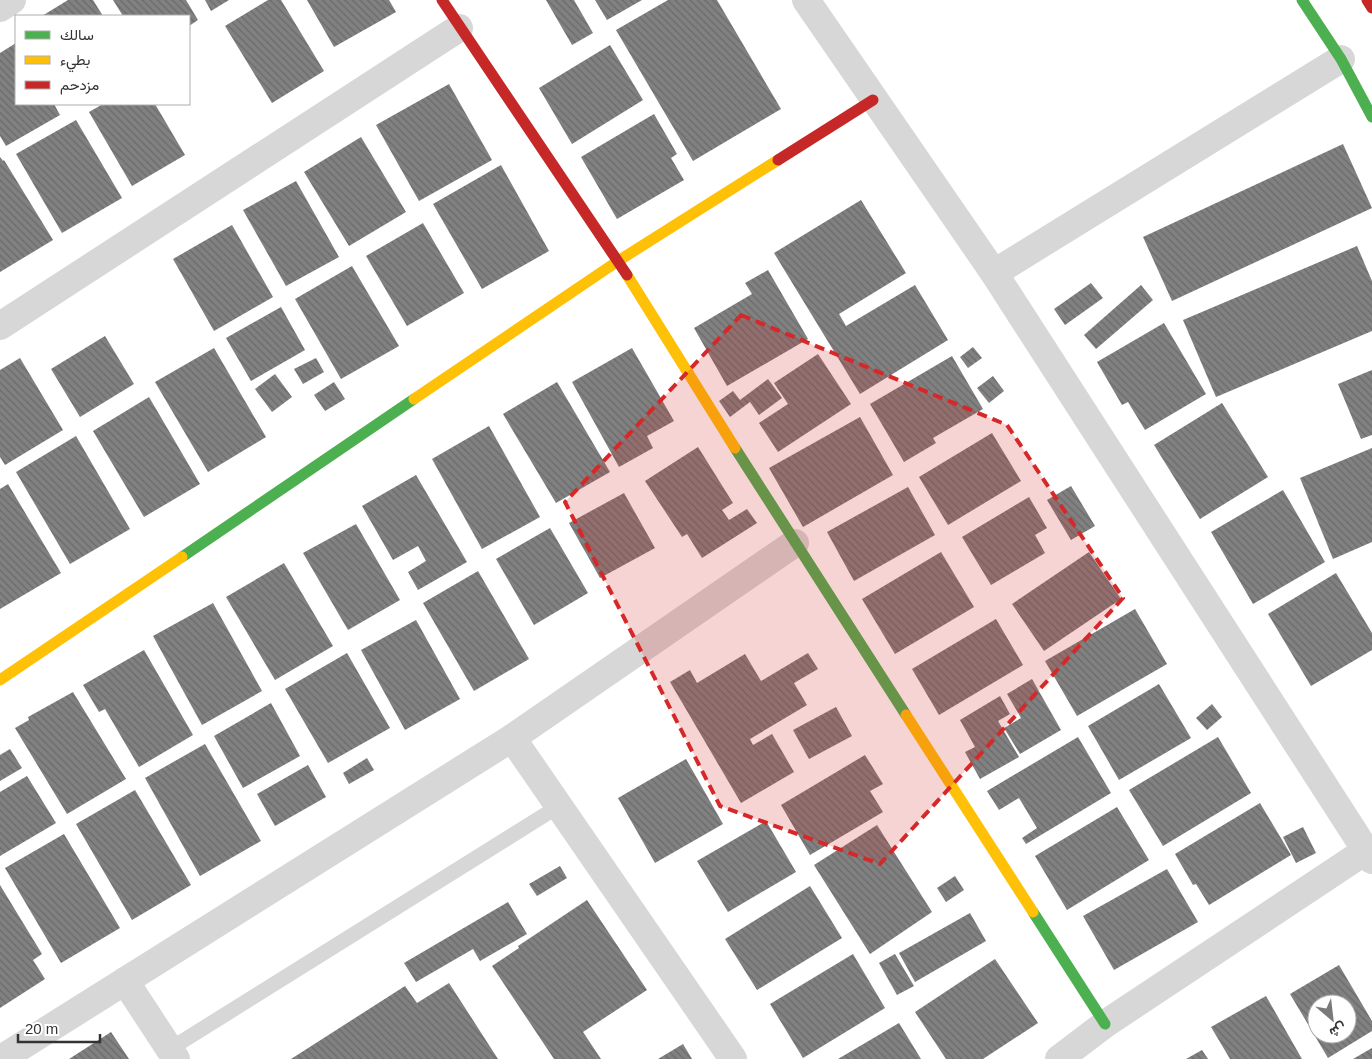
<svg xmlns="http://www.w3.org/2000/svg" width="1372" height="1059" viewBox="0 0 1372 1059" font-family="Helvetica,Vazirmatn,sans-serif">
  <defs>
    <pattern id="building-back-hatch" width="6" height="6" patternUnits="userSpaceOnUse" patternTransform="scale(1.25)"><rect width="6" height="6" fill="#818181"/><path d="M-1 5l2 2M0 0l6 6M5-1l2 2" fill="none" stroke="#6a6a6a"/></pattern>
  </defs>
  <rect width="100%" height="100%" fill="#fff"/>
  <!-- building -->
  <g fill="url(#building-back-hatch)" fill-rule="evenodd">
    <polygon points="68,0 93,0 103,16 42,16"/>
    <polygon points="113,0 186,0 198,20 189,26 189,16 123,16"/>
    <polygon points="205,0 229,0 211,11"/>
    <polygon points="268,0 281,0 324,71 272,103 225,26"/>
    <polygon points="307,0 389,0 396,12 334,47"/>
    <polygon points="546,0 574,0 593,33 572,45"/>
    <polygon points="595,0 642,0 607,20"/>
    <polygon points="668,0 717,0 781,109 693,161 616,30"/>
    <polygon points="16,43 16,104 54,104 60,115 6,146 0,136 0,53"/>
    <polygon points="610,45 643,100 572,144 539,88"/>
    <polygon points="449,84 492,160 419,201 376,125"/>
    <polygon points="103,104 155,104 185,155 132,186 89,112"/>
    <polygon points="654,114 677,154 671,158 684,180 617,219 581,157"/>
    <polygon points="76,120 122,198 62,233 16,154"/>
    <polygon points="361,137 406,212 349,246 304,172"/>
    <polygon points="1343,144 1372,208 1172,301 1143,237"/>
    <polygon points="0,157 3,161 4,160 53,240 0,272"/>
    <polygon points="501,165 549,251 482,289 433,204"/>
    <polygon points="296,181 339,257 286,286 243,210"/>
    <polygon points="861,200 906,273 839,314 846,326 915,285 948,340 860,394 774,253"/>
    <polygon points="423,223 464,293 407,326 366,256"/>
    <polygon points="232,225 273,297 214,331 173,259"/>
    <polygon points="1357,246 1372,281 1372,331 1216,397 1183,320"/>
    <polygon points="352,266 399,346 341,379 295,299"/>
    <polygon points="768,270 808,339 727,386 694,328 752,294 745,283"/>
    <polygon points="1091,283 1103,298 1065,325 1054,309"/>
    <polygon points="1141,285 1153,300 1096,349 1084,335"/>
    <polygon points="281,307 305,350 251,381 226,338"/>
    <polygon points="1164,323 1206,394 1145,430 1128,402 1122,405 1097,362"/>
    <polygon points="105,336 134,384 80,417 51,369"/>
    <polygon points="973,347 982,358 968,368 960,357"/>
    <polygon points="214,348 266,437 208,472 155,382"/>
    <polygon points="632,348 674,421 647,436 653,448 619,467 572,382"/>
    <polygon points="818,354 851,404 778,452 759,423 788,404 774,383"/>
    <polygon points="952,356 983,409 933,438 936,443 904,462 870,404"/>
    <polygon points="20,358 63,430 5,465 0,457 0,370"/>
    <polygon points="316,358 324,372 303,384 294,369"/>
    <polygon points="1372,370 1372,435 1361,439 1338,384"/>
    <polygon points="275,374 292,397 272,412 255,389"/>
    <polygon points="993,376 1004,391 989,403 977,388"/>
    <polygon points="768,379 782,398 759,415 750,402 730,417 719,401 733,391 740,400"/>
    <polygon points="334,382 345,399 325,411 314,395"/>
    <polygon points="557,382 610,472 556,503 503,414"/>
    <polygon points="149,397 200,484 144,517 93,431"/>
    <polygon points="1222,403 1268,477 1200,519 1154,445"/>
    <polygon points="860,417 893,475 803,527 769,468"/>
    <polygon points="489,426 540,517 482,549 432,459"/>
    <polygon points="992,433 1021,481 948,525 919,477"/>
    <polygon points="76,436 130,529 70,564 16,472"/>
    <polygon points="698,447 733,503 722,510 729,520 747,509 757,523 702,558 687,534 682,537 645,481"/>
    <polygon points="1372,448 1372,542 1333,559 1300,478"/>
    <polygon points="416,475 467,562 418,590 408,572 426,561 418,546 393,560 362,506"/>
    <polygon points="8,484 61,573 0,609 0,489"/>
    <polygon points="1071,486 1095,526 1071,540 1047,500"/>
    <polygon points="908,487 935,535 854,581 827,532"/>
    <polygon points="1283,490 1325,562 1253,604 1211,532"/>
    <polygon points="624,493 655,548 600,578 569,523"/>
    <polygon points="1029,497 1047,528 1035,535 1045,553 991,585 962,537"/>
    <polygon points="356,524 400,600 348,630 303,553"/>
    <polygon points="550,528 588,593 534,625 496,559"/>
    <polygon points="941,552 974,607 895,654 862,599"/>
    <polygon points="1089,552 1121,599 1044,651 1012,604"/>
    <polygon points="284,563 333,646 275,680 226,597"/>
    <polygon points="478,571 529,659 474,691 423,603"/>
    <polygon points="1336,573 1372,633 1372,650 1311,686 1268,614"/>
    <polygon points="213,603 262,691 202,725 153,636"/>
    <polygon points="1135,609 1167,664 1077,716 1045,661"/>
    <polygon points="996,619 1023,665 939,715 912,669"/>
    <polygon points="416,620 460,699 405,730 361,650"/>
    <polygon points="144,650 193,735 139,767 105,709 99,712 83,685"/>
    <polygon points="347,653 390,728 328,763 285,689"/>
    <polygon points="808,653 818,669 794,683 807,705 750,739 753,745 772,734 794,772 741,803 670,682 690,670 697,683 745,654 761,681"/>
    <polygon points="1032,679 1061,730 1020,754 1004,728 1021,718 1007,694"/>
    <polygon points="1159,684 1191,738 1119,780 1088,726"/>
    <polygon points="73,692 126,779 67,814 15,728 29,720 28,717"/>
    <polygon points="1000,696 1010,714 998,721 1019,757 980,779 965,752 975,747 960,720"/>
    <polygon points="271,703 300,756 243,788 214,736"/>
    <polygon points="1212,704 1222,717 1207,730 1196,718"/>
    <polygon points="836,707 852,736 809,759 793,730"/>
    <polygon points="1078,737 1111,793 1026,844 1022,838 1037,828 1019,798 999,810 987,791"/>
    <polygon points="1218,737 1251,793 1163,846 1129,790"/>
    <polygon points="205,744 261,841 200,876 145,778"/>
    <polygon points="10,749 22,768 0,781 0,755"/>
    <polygon points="865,755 883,784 870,791 883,812 810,855 781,805"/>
    <polygon points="367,758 374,770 349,784 343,773"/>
    <polygon points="686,759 723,824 655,863 618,798"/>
    <polygon points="308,765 326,797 275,826 257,794"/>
    <polygon points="27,776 56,823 0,856 0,792"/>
    <polygon points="135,790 191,885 132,920 76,824"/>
    <polygon points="1260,803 1291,855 1209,905 1196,884 1193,885 1175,854"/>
    <polygon points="1117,807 1149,860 1067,910 1035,856"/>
    <polygon points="766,821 796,872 728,912 697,861"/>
    <polygon points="877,825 932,912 870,954 814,865"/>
    <polygon points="1303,827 1316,853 1296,863 1283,837"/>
    <polygon points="64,834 120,928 61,963 5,868"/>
    <polygon points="560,866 567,878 537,896 529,884"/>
    <polygon points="1167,869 1198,922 1114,970 1083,916"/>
    <polygon points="955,876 964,890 946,902 937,888"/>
    <polygon points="0,885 42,954 33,960 45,979 0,1008"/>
    <polygon points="810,886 842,938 757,990 725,939"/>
    <polygon points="587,900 647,990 583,1032 601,1059 554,1059 492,966 519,948 518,946"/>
    <polygon points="508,902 527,934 480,961 473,949 416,982 404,963"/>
    <polygon points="970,913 986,941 915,982 899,953"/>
    <polygon points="853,954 885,1008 803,1058 770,1004"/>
    <polygon points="895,954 914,986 897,995 879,963"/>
    <polygon points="995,959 1038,1023 983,1059 946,1059 915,1012"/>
    <path d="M1339,965L1372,1021V1031L1328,1058L1290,994ZM1317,1004H1347V1034H1317Z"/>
    <polygon points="449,983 498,1059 291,1059 405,986 417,1003"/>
    <polygon points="1266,996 1302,1059 1230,1059 1211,1027"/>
    <polygon points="899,1023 921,1059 838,1059"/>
    <polygon points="111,1032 129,1059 69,1059"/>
    <polygon points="683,1044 692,1059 658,1059"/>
    <polygon points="1372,1048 1372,1059 1353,1059"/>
    <polygon points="1202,1050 1208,1059 1186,1059"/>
  </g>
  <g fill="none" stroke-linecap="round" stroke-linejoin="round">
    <!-- lane -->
    <polyline stroke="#d7d7d7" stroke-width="15" points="170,1049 559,806"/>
    <!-- street -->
    <g stroke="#d7d7d7" stroke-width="28">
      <polyline points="806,0 994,273 1372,860"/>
      <polyline points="0,8 12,0"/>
      <polyline points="994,273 1341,59"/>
      <polyline points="0,326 459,28"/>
      <polyline points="512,738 733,1059"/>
      <polyline points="125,981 176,1059"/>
      <polyline points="1,1059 512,738 795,543"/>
      <polyline points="1059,1059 1105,1024 1367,850"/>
    </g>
    <!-- fast -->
    <g stroke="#4caf50" stroke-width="11">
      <polyline points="1302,0 1341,59 1372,117"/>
      <polyline points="735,448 906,715"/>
      <polyline points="182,557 414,399"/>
      <polyline points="1033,912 1105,1024"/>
    </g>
    <!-- slow -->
    <g stroke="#ffc107" stroke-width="11">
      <polyline points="627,275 735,448"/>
      <polyline points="414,399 618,261 778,160"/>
      <polyline points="0,680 182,557"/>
      <polyline points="906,715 1033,912"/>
    </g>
    <!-- jam -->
    <g stroke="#c62828" stroke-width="11">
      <polyline points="442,0 627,275"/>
      <polyline points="1367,0 1372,8"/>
      <polyline points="778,160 873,100"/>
    </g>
  </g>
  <!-- marked area -->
  <path fill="#d62828" fill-opacity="0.2" stroke="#d62828" stroke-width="4" stroke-dasharray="10 6" stroke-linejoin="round" d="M741,315L1007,425L1123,598L880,864L720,806L565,502Z"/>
  <!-- legend -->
  <rect x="15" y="15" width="175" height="90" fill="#ffffff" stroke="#adadad"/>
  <rect x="25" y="31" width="25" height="8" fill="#4caf50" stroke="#adadad"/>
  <text x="60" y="40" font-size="15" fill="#333333">سالك</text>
  <rect x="25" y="56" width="25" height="8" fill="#ffc107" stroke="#adadad"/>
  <text x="60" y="65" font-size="15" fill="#333333">بطيء</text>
  <rect x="25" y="81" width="25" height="8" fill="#c62828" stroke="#adadad"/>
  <text x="60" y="90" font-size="15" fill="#333333">مزدحم</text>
  <!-- north arrow -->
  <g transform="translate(1332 1019) rotate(152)"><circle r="24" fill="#ffffff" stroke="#adadad"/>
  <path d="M0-4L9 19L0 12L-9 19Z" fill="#7a7a7a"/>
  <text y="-8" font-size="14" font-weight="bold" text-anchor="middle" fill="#333333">ش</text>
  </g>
  <!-- scale -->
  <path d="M18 1034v8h82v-8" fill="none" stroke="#333333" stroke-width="2.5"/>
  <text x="25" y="1034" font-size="15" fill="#333333" stroke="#ffffff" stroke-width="4" paint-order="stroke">20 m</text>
</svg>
